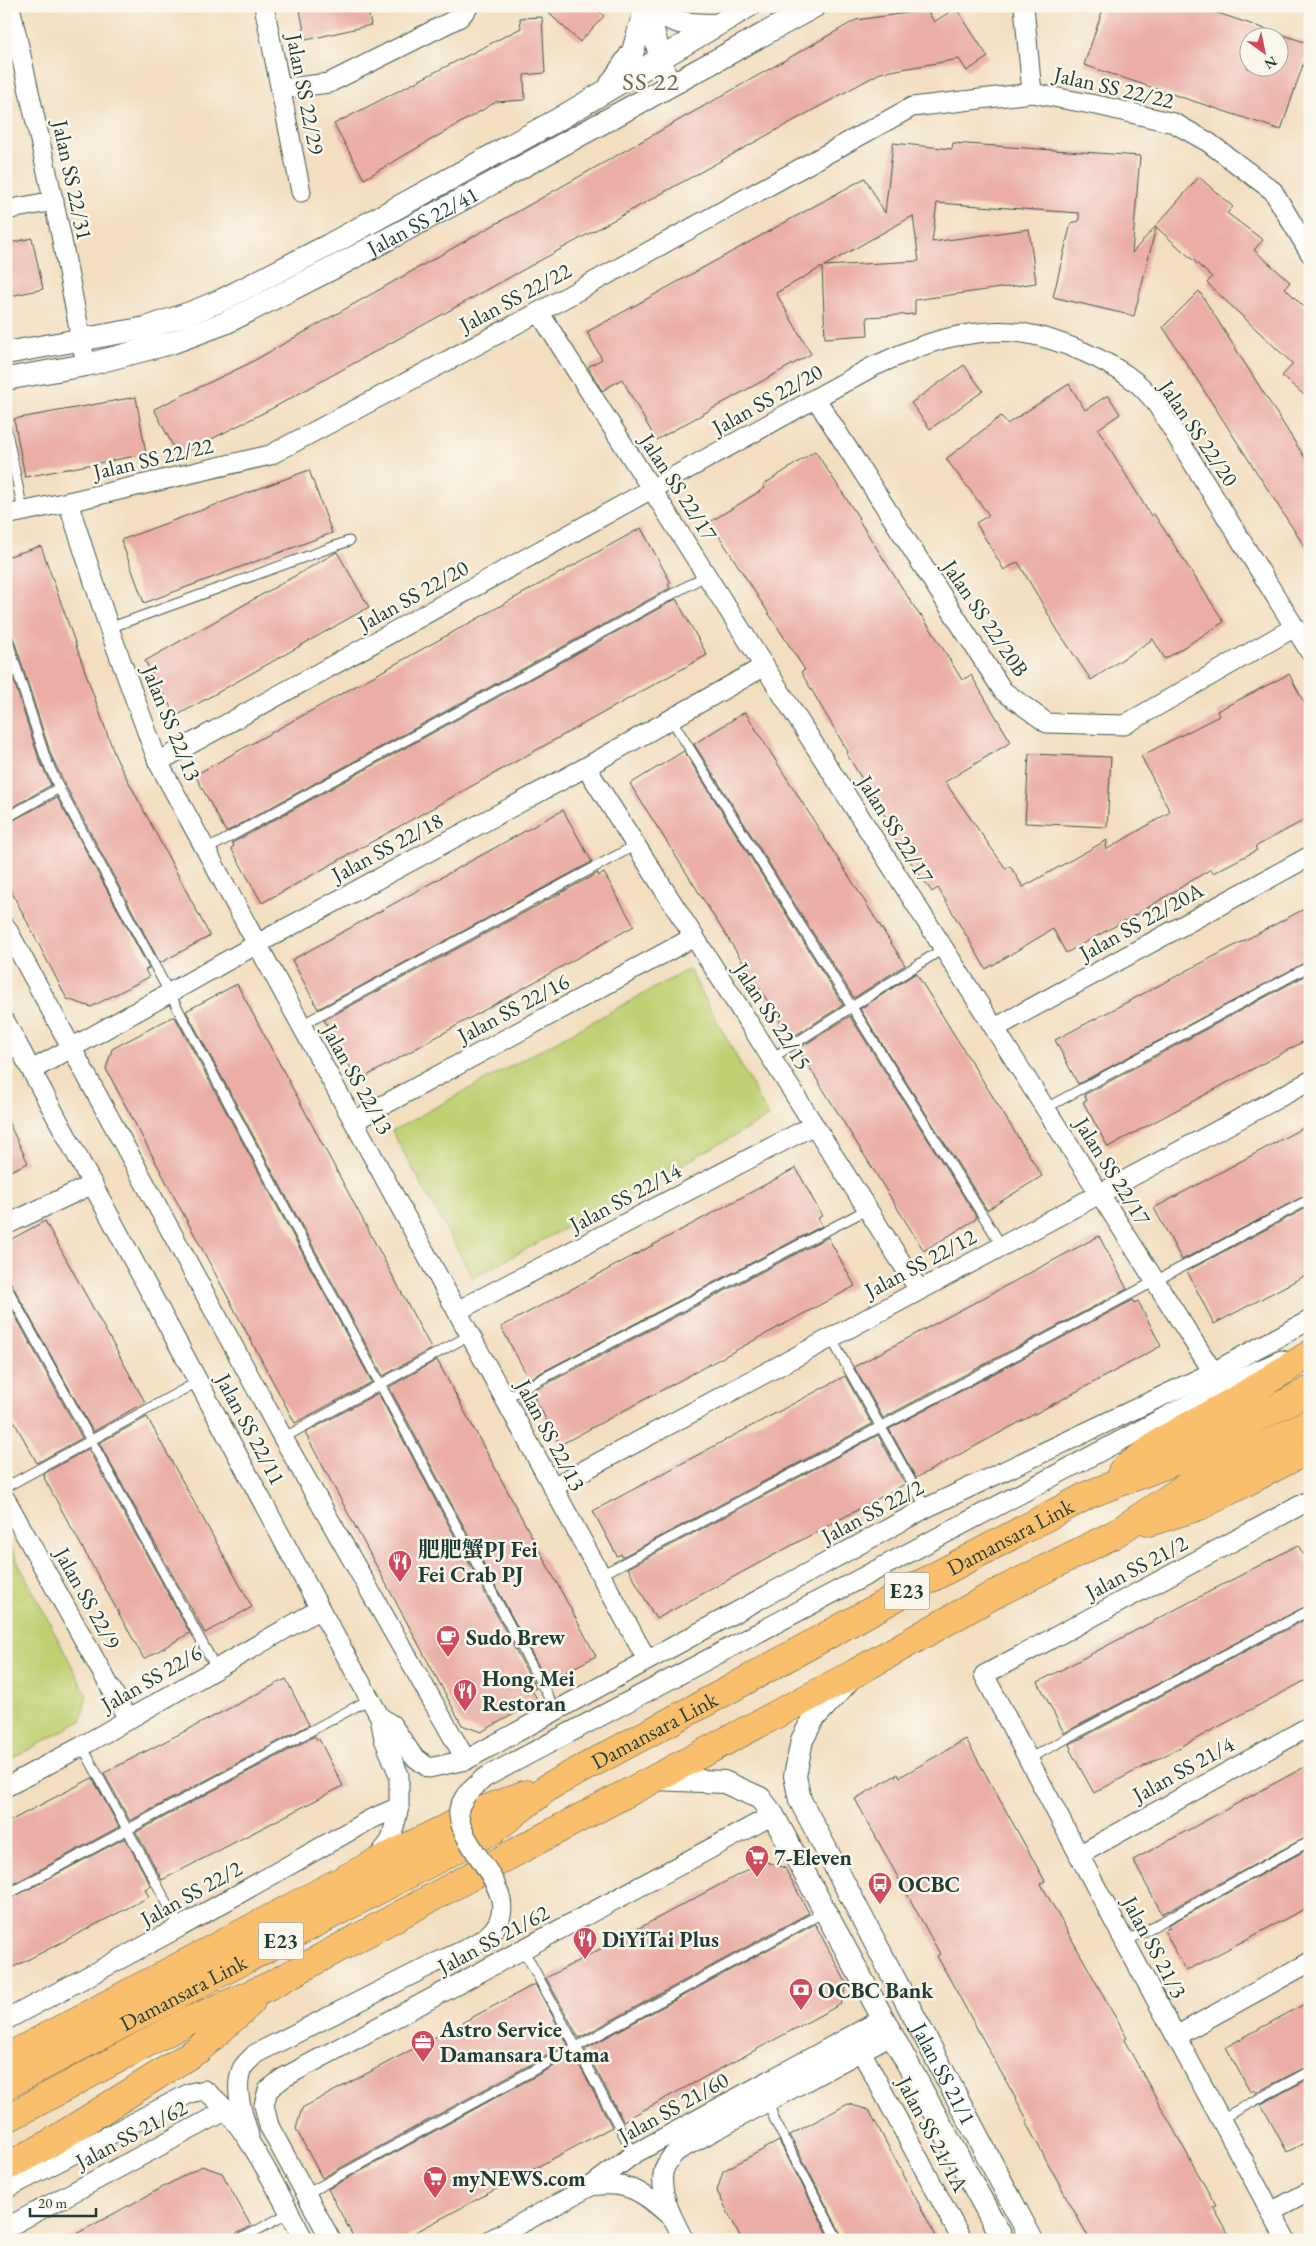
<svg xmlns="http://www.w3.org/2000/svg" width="1316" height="2246" viewBox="0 0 1316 2246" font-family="'EB Garamond','Noto Serif SC',serif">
  <rect width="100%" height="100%" fill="#fbf7ec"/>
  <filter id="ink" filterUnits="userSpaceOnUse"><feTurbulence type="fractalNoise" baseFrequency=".02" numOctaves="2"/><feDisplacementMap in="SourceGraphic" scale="10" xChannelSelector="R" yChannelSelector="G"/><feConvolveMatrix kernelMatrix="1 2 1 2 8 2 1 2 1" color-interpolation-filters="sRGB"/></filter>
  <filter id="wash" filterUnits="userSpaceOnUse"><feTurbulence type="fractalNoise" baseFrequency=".0096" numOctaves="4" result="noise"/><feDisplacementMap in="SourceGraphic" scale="20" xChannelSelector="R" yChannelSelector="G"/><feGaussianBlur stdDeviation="1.12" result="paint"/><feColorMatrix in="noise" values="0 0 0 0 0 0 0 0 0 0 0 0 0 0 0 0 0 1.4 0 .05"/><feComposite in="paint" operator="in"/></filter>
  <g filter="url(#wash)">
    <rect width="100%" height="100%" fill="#f3dec0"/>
    <!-- green -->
    <g fill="#bfd072" stroke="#6f8653">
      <polygon points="689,969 769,1117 473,1278 392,1131"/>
      <polygon points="6,1539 87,1695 81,1721 6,1762"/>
    </g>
    <g id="blocks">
      <!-- building -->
      <g fill="#eaaea6" fill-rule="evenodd">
        <polygon points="299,6 367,6 371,25 306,40"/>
        <polygon points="541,6 594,6 604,16 580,42"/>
        <path d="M1104,6H1197L1310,44L1281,130L1084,65ZM1248,38H1278V68H1248Z"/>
        <polygon points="956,8 988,57 967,71 959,59 880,73 271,409 178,456 154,409 248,364 856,20 927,10 934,22"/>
        <polygon points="542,17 545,73 524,75 525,100 496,102 364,179 334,124 521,28 520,18"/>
        <path d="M893,143L952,149L953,143L1140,156L1132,253L1199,177L1233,207L1227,213L1263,240L1254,250L1290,282L1285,288L1310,313V400L1282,376L1293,364L1207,283L1212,277L1156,227L1134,316L1053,297L1071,223L1079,221V213L937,203L932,242L1029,229L1036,283L915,300V314L867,317L868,335L825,338L822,267L776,293L811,354L656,440L622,379L602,391L588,367L602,359L587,332L865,178L885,213ZM913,216L919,261L824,266L893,227Z"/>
        <polygon points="32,238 43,289 6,297 6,244"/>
        <polygon points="1199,291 1310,466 1310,555 1163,327"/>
        <polygon points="964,365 983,391 930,429 911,403"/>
        <polygon points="1069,384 1085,410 1108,395 1120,414 1098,429 1151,516 1154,514 1224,622 1165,659 1153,639 1091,680 1058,631 1018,562 1004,570 976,523 989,515 946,459 1001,416 1007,424"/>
        <polygon points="136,397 146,454 25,477 14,419"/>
        <polygon points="815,451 859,518 858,519 920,616 921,615 934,634 962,680 971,675 1011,742 945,782 1006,869 1010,866 1023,887 1107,840 1106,850 1170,812 1141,756 1219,716 1217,711 1289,674 1310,714 1310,817 1255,847 1257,850 1213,873 1211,869 1137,914 1066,953 1053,929 986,969 938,888 932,892 889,831 893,829 846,753 848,752 801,672 805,670 710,522 765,488 763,485"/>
        <polygon points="309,470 332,533 144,603 121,540"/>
        <polygon points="641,528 671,583 668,584 670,588 226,832 195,775"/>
        <polygon points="41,546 115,756 210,936 160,963 65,785 51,755 12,634 6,630 6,557"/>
        <polygon points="337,552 369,607 176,716 145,661"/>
        <polygon points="676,599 707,655 262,903 231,848 234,846 232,843"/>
        <polygon points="6,657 39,759 51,785 6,811"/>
        <polygon points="745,712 905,965 854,998 694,744"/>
        <polygon points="684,751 843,1005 791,1038 630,784"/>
        <polygon points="1029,754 1111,757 1107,827 1025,823"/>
        <polygon points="57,797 149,968 145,970 149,977 91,1007 67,999 6,881 6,824"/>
        <polygon points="563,810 592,862 318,1009 292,960"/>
        <polygon points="598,873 599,876 604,873 634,926 358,1081 324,1020"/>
        <polygon points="1310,906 1310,960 1078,1084 1055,1040"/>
        <polygon points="916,973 1042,1176 987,1210 860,1009"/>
        <polygon points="1310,973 1310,1038 1108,1147 1083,1102 1087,1100 1084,1095"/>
        <polygon points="237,984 429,1344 431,1349 383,1376 186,1011"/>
        <polygon points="850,1016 976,1216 976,1219 924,1251 798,1049"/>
        <polygon points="172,1017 175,1017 372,1382 295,1423 106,1069 112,1049"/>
        <polygon points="6,1117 28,1163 6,1173"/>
        <polygon points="1310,1124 1310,1193 1182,1260 1154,1208"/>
        <polygon points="796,1168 822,1216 818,1218 822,1226 529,1379 501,1327"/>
        <polygon points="1310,1206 1310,1273 1214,1324 1187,1271"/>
        <polygon points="45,1221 145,1402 93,1432 11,1283 6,1280 6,1242"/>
        <polygon points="1099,1236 1127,1289 883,1418 854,1367"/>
        <polygon points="828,1237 855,1286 560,1445 534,1397 537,1395 535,1390"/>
        <polygon points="6,1299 82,1438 37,1463 6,1407"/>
        <polygon points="1133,1300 1134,1303 1138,1301 1161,1346 916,1478 889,1429"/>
        <polygon points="437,1360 596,1656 547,1682 389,1387"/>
        <polygon points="845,1376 872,1424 622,1557 621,1554 617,1556 593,1511"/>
        <polygon points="378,1393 536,1688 532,1690 538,1701 481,1732 462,1725 305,1433"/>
        <polygon points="147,1417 252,1607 205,1633 99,1443"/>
        <polygon points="878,1435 905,1484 656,1619 628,1568"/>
        <polygon points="88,1449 190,1633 144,1659 44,1478 45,1477 43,1474"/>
        <polygon points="1298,1545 1310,1567 1310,1604 1064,1733 1038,1682"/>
        <polygon points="1310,1617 1310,1678 1094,1793 1070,1750 1072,1749 1070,1744"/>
        <polygon points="286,1679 309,1725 130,1821 104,1773"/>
        <polygon points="315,1736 317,1740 319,1739 343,1786 162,1880 136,1832"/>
        <polygon points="966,1739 1045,1881 1041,1884 1127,2038 1124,2040 1216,2206 1213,2207 1232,2240 1090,2240 1026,2123 1028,2121 937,1956 940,1954 855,1799 898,1774 900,1777"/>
        <polygon points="1310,1764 1310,1835 1162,1914 1133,1860"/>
        <polygon points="90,1779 93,1779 119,1827 6,1888 6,1823"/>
        <polygon points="125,1838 151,1886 145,1889 149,1897 6,1971 6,1901"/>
        <polygon points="1310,1848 1310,1906 1186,1971 1164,1930 1170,1928 1168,1925"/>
        <polygon points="764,1861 785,1868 809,1913 579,2038 546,1978"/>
        <polygon points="815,1924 847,1984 841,2004 623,2121 585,2049"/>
        <polygon points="535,1984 568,2044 322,2178 296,2129 302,2108"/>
        <polygon points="1310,2001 1310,2065 1255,2093 1254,2090 1250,2092 1226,2047"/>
        <polygon points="574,2055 612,2127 401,2240 355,2240 328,2189"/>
        <polygon points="1310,2078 1310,2140 1287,2152 1261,2104"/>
        <polygon points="848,2104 869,2110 938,2240 844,2240 790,2135"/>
        <polygon points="779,2141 831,2240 742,2240 717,2191 723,2171"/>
        <polygon points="202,2166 222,2173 251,2226 236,2234 233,2240 65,2240"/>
      </g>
    </g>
  </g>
  <g filter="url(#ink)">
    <use href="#blocks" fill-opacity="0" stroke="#3f5549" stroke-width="1"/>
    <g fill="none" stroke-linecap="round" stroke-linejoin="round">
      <defs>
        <g id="service">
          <polyline points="6,427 23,511"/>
          <polyline points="109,628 349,541"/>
          <polyline points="6,636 45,757 59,788 556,1711"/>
          <polyline points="671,719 1002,1246"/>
          <polyline points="6,818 59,788"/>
          <polyline points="206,850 707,575"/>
          <polyline points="301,1025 636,845"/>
          <polyline points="772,1058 944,948"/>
          <polyline points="1046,1108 1310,966"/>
          <polyline points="6,1286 216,1668"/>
          <polyline points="831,1338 926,1508"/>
          <polyline points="505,1398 868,1209"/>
          <polyline points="283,1438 470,1335"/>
          <polyline points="6,1487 199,1381"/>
          <polyline points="601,1575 1310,1199"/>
          <polyline points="82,1746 180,1927"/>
          <polyline points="1028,1759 1310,1610"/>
          <polyline points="6,1895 370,1699"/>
          <polyline points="1125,1942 1310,1841"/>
          <polyline points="523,1949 634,2154"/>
          <polyline points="768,2101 775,2121 838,2240"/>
          <polyline points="1221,2119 1310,2071"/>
          <polyline points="306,2194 824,1912"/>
          <polyline points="239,2240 289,2213"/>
        </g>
        <g id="minor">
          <polyline points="10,6 61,235 86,365"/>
          <polyline points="264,6 301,192"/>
          <polyline points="1024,6 1032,93"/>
          <polyline points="281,89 329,83 460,17 469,6"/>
          <polyline points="6,210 54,201"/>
          <polyline points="539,312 1213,1372"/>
          <polyline points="816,399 1003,691 1047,723 1124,725 1295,627"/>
          <polyline points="68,502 109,628 158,762 647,1660"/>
          <polyline points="6,515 68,502 270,455 539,312 912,107 1032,93 1101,106 1174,123 1208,142 1273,191 1310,253"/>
          <path d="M158,762L872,367C900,355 928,341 958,336C979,332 1002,330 1023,333C1059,339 1109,360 1137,383C1144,389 1150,396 1156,403L1310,652"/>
          <polyline points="586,767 919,1290"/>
          <polyline points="6,927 283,1438 466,1760"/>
          <polyline points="6,1023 320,1609 380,1717 384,1739 399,1775 399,1807 391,1840 377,1859"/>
          <polyline points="995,1028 1310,856"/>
          <polyline points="32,1070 257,944 586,767 765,666"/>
          <polyline points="354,1121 694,937"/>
          <polyline points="6,1225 93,1184"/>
          <polyline points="457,1311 814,1125"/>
          <polyline points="553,1487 1310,1081"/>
          <polyline points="6,1500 128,1719"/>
          <polyline points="380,1717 392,1725 413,1756 429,1768 466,1760 926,1508 1213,1372 1310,1320"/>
          <polyline points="6,1787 82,1746 320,1609"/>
          <polyline points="466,1795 484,1778 1231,1382 1282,1360"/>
          <polyline points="1079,1855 1310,1726"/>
          <polyline points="6,2020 180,1927 369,1820 399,1807"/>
          <polyline points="1176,2036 1310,1962"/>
          <polyline points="861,2051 962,2240"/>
          <path d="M249,2136C244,2117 233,2089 242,2069C244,2064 251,2059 255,2054L433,1964"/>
          <path d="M591,2186C629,2180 644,2193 672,2218"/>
          <path d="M6,2189L190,2093L204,2090C243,2116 281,2198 304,2240"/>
          <polyline points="1271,2212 1310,2191"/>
          <polyline points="6,2228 225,2111"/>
          <polyline points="331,2240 269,2126 264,2105 268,2090 283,2078 773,1815"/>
          <polyline points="490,2240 591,2186 634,2154 882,2019"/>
          <path d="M684,2240C674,2221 660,2196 663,2174C664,2165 671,2157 677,2151L891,2035"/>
          <polyline points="1286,2240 1125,1942 984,1675 1310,1500"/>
        </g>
        <g id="tertiary">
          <polyline points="647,6 664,72"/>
          <path d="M649,6C673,24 686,25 715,25"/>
          <polyline points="611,84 633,51 646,6"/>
          <polyline points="6,353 146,328 190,313 222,300 329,245 557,120 749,6"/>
          <path id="s1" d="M6,379L86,365L171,343L225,323L343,263L467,197L815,6"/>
          <path id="s2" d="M848,1681L813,1719L802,1740L795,1776L800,1800L1032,2240"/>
          <polyline points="656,1779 724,1782 760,1798 773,1815 1003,2240"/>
        </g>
        <g id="motorway">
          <polyline points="1122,1471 1165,1439 1238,1399 1310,1354"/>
          <polyline points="1150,1522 1200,1506 1310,1449"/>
          <polyline points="6,2058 373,1864 478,1812 526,1794"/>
          <path id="s3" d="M6,2085L493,1830L550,1786L725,1692L909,1590L1090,1494L1178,1460L1310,1390"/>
          <polyline points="6,2119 186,2022 269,1986 540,1839 855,1673 995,1594 1113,1535 1187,1486 1310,1422"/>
          <polyline points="6,2167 47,2145 199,2049 251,2002"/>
        </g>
      </defs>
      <!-- service casing -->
      <use href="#service" stroke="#3f5549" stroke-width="11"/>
      <!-- minor casing -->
      <use href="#minor" stroke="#3f5549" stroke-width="21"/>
      <!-- tertiary casing -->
      <use href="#tertiary" stroke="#3f5549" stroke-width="24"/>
      <!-- motorway casing -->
      <use href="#motorway" stroke="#3f5549" stroke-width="29"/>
      <!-- service -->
      <use href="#service" stroke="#fff" stroke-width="9"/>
      <!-- minor -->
      <use href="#minor" stroke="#fff" stroke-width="19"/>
      <!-- tertiary -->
      <use href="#tertiary" stroke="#fff" stroke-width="22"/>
      <!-- motorway -->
      <use href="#motorway" stroke="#f9bf6d" stroke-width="28"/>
      <defs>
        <path id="minor-bridge" d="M433,1964C451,1956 472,1948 487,1936C534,1897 454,1848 459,1809C460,1804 464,1799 466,1795"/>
      </defs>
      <!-- minor-bridge casing -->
      <use href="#minor-bridge" stroke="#3f5549" stroke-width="21" stroke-linecap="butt"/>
      <!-- minor-bridge -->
      <use href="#minor-bridge" stroke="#fff" stroke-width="19"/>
    </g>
  </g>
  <!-- icons -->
  <defs>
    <symbol id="restaurant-pin" viewBox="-11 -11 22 30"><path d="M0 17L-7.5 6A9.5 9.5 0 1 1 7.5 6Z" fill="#d1495b" stroke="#fbf7ec"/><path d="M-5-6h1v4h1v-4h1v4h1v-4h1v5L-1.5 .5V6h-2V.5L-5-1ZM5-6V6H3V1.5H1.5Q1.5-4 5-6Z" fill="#fff"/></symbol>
    <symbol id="cafe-pin" viewBox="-11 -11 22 30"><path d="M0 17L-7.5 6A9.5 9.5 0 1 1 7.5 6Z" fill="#d1495b" stroke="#fbf7ec"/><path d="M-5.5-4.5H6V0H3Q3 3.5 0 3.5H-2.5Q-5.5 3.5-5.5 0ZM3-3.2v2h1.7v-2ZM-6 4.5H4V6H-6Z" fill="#fff"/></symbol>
    <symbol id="supermarket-pin" viewBox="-11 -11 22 30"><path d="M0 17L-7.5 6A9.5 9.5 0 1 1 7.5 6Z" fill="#d1495b" stroke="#fbf7ec"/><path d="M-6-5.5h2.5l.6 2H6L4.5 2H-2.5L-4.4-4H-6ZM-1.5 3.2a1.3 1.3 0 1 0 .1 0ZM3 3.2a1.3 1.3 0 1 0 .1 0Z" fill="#fff"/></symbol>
    <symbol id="bus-pin" viewBox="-11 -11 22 30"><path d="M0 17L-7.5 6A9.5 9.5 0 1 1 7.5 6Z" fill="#d1495b" stroke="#fbf7ec"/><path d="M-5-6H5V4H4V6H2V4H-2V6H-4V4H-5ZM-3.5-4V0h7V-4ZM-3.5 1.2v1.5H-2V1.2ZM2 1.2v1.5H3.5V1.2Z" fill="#fff"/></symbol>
    <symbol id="bank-pin" viewBox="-11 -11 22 30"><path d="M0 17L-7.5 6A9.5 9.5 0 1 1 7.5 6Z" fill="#d1495b" stroke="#fbf7ec"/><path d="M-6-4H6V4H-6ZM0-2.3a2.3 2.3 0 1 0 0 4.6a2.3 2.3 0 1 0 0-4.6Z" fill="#fff"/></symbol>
    <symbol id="office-pin" viewBox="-11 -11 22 30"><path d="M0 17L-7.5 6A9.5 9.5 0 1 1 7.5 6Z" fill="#d1495b" stroke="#fbf7ec"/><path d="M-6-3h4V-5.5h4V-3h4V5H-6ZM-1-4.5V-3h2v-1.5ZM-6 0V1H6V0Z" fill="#fff"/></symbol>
  </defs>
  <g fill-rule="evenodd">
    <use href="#restaurant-pin" x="386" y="1548" width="28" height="38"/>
    <use href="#cafe-pin" x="434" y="1623" width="28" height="38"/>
    <use href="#restaurant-pin" x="451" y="1677" width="28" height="38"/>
    <use href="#supermarket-pin" x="743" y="1843" width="28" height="38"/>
    <use href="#bus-pin" x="866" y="1870" width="28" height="38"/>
    <use href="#restaurant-pin" x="571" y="1925" width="28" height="38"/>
    <use href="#bank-pin" x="787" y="1976" width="28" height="38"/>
    <use href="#office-pin" x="409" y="2028" width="28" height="38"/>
    <use href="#supermarket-pin" x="421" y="2164" width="28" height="38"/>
  </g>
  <g text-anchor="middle" stroke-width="5" stroke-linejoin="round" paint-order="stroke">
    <!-- shield labels -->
    <g fill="#fbf7ec" stroke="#61756b" stroke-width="1">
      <rect x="884.5" y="1572.5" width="45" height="37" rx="4"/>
      <rect x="258.5" y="1922.5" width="45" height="37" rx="4"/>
    </g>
    <g font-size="21" font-weight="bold" fill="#1f3d34">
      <text x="907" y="1598">E23</text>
      <text x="281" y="1948">E23</text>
    </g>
    <!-- street labels -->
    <g font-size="22" fill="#1f3d34" stroke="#fbf7ec">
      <text transform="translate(1114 87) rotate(13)" y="8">Jalan SS 22/22</text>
      <text transform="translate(306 94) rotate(79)" y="8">Jalan SS 22/29</text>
      <text transform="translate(73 180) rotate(78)" y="8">Jalan SS 22/31</text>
      <text dy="8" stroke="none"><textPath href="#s1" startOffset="449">Jalan SS 22/41</textPath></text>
      <text transform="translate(515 297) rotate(-28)" y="8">Jalan SS 22/22</text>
      <text transform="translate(767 399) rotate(-29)" y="8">Jalan SS 22/20</text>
      <text transform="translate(1199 433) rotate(56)" y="8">Jalan SS 22/20</text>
      <text transform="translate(153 458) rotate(-13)" y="8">Jalan SS 22/22</text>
      <text transform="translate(679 487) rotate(57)" y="8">Jalan SS 22/17</text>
      <text transform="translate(413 595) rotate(-29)" y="8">Jalan SS 22/20</text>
      <text transform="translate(986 618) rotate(56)" y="8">Jalan SS 22/20B</text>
      <text transform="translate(172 723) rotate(68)" y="8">Jalan SS 22/13</text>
      <text transform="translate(896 829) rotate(58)" y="8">Jalan SS 22/17</text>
      <text transform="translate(387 847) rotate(-28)" y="8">Jalan SS 22/18</text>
      <text transform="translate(1141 921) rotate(-29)" y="8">Jalan SS 22/20A</text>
      <text transform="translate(513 1008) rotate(-28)" y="8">Jalan SS 22/16</text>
      <text transform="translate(773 1016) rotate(57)" y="8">Jalan SS 22/15</text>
      <text transform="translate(358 1079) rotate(61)" y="8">Jalan SS 22/13</text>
      <text transform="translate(1113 1171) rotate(58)" y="8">Jalan SS 22/17</text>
      <text transform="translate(625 1197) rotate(-28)" y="8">Jalan SS 22/14</text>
      <text transform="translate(920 1263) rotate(-28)" y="8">Jalan SS 22/12</text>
      <text transform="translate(251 1429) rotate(62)" y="8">Jalan SS 22/11</text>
      <text transform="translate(551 1435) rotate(62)" y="8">Jalan SS 22/13</text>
      <text transform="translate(872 1511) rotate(-28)" y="8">Jalan SS 22/2</text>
      <text dy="8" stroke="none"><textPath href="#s3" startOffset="1145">Damansara Link</textPath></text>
      <text transform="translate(1136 1567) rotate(-28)" y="8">Jalan SS 21/2</text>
      <text transform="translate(88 1598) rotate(61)" y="8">Jalan SS 22/9</text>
      <text transform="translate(151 1678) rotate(-30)" y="8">Jalan SS 22/6</text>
      <text dy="8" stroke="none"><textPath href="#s3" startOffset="740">Damansara Link</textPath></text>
      <text transform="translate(1183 1769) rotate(-29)" y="8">Jalan SS 21/4</text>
      <text transform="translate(191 1893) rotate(-29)" y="8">Jalan SS 22/2</text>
      <text transform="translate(493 1939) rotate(-28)" y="8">Jalan SS 21/62</text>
      <text transform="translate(1155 1947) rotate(62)" y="8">Jalan SS 21/3</text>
      <text dy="8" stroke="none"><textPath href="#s3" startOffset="200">Damansara Link</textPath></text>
      <text dy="8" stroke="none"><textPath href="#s2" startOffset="446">Jalan SS 21/1</textPath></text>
      <text transform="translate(673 2107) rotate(-29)" y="8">Jalan SS 21/60</text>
      <text transform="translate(131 2134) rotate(-28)" y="8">Jalan SS 21/62</text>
      <text transform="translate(933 2134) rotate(62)" y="8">Jalan SS 21/1A</text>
    </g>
    <!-- poi labels -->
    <g font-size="22" font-weight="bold" fill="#1f3d34" stroke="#fbf7ec" text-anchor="start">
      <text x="418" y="1557">肥肥蟹PJ Fei<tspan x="418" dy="25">Fei Crab PJ</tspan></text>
      <text x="466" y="1645">Sudo Brew</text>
      <text x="482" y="1686">Hong Mei<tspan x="482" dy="25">Restoran</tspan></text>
      <text x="774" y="1865">7-Eleven</text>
      <text x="898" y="1892">OCBC</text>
      <text x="602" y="1947">DiYiTai Plus</text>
      <text x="818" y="1998">OCBC Bank</text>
      <text x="440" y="2037">Astro Service<tspan x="440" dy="25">Damansara Utama</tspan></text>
      <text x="452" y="2186">myNEWS.com</text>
    </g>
    <!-- quarter labels -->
    <g font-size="25" letter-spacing="1" fill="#66655c" stroke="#fbf7ec">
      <text x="651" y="90">SS 22</text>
    </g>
  </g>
  <!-- margin -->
  <rect width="1316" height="2246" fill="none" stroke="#fbf7ec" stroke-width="25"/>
  <!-- north arrow -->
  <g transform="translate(1264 52) rotate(147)"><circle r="24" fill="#fbf7ec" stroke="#a3ada2"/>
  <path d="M0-4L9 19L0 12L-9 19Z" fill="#d1495b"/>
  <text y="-8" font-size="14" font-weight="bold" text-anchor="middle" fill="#1f3d34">N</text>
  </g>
  <!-- scale -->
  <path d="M30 2208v8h66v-8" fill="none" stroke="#1f3d34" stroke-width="2.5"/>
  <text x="38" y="2208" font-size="15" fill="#1f3d34" stroke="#fbf7ec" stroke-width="4" paint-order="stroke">20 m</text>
</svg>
